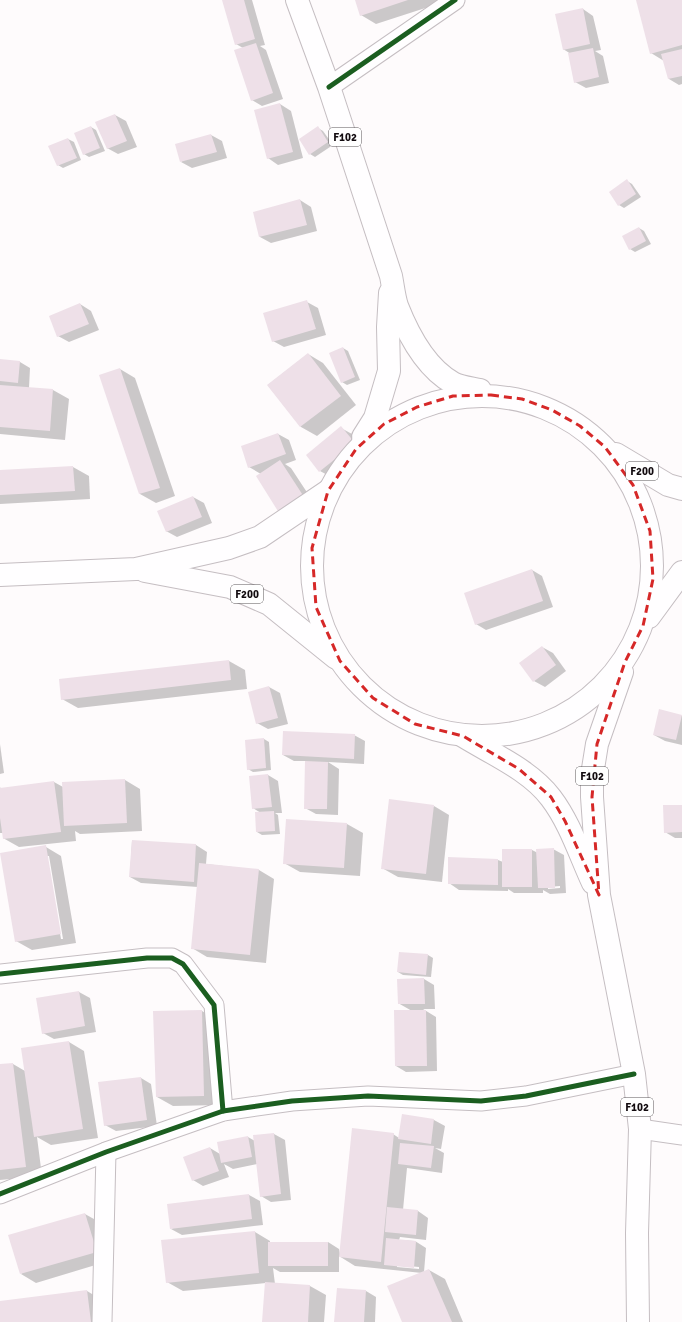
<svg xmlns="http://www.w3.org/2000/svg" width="682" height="1322" viewBox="0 0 682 1322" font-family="Signika,sans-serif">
  <rect width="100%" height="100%" fill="#fefbfc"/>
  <!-- shadow -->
  <g fill="#0003" fill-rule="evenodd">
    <polygon points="223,0 252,0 265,45 260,46 266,50 283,99 262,106 252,100 243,48 236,44"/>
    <polygon points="356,0 450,0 376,24 361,15"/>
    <polygon points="637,0 682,0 682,84 679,85 669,79 664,61 651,53"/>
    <polygon points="583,9 593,16 601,50 595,51 603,56 609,83 586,88 575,82 571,54 563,49"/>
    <polygon points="280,104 291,111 303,158 278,165 268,158"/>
    <polygon points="115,115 126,121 137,147 118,154 107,148"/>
    <polygon points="91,127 96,130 105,151 89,157 84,154"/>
    <polygon points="318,128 323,131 333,145 315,157 310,154"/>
    <polygon points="211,135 222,141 227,158 192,168 181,162"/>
    <polygon points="68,139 74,142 81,160 63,168 58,165 50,147"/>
    <polygon points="627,181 632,184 641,197 624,208 619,205"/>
    <polygon points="300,200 311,207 317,231 271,243 260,237 254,213"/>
    <polygon points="639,228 644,231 651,244 635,252 630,249"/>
    <polygon points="307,302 318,308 326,335 284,347 273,341"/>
    <polygon points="80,304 91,311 99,330 69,342 58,336"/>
    <polygon points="343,348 348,351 360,380 347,385 342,382"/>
    <polygon points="308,354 323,363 356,405 317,436 301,427 268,385"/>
    <polygon points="0,360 20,362 30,368 29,388 53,390 69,399 65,440 0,434"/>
    <polygon points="120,369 135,378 175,496 156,503 140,494"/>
    <polygon points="341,428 352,434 365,450 331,477 320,471"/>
    <polygon points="278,434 289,440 296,460 285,464 291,468 316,506 249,467"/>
    <polygon points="73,467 89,476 90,499 0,504 0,471"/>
    <polygon points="193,497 204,503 212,523 177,537 166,531"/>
    <polygon points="532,570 542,576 553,607 486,630 476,624"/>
    <polygon points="542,647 553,653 566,671 545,687 534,681"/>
    <polygon points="229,661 245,670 247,689 78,708 62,699"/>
    <polygon points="269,687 280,693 288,724 268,729 257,723"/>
    <polygon points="660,710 682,716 682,745 665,741 654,735"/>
    <polygon points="354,735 365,741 364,764 328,762 339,769 338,815 316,814 305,808 306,761 294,761 283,755"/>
    <polygon points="264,739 269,742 271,770 253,772 248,769"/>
    <polygon points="0,744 4,773 0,774"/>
    <polygon points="268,775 278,781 282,813 275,813 278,815 280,834 262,835 257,832 261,813 253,808"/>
    <polygon points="125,780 140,789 142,831 80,834 75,831 76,841 19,847 3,838 3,833 0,833 0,787 1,789 54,782 63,787"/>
    <polygon points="434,806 449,815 442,882 398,877 382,868"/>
    <polygon points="682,806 682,838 675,838 665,832"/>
    <polygon points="347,824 363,833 360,876 300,872 284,863"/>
    <polygon points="132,841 196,845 207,852 206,864 259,870 274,879 266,963 207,957 192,948 198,887 141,883 130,877"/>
    <path d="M46,847L61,856L76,943L32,950L16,941ZM47,856H49L63,939H61Z"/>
    <path d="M553,849L564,855L566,893L550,894L543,890V893H514L508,889V891L459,890L449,883V858L498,860L503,862L532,850L538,853ZM560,886V888L548,889V887Z"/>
    <polygon points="428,955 433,958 431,977 403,975 398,972"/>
    <polygon points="424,979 434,985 435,1009 423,1009 436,1017 437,1071 406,1072 396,1066 412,1011 398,1003"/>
    <polygon points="79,992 90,998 96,1032 54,1039 43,1033 37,999"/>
    <polygon points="202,1011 217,1020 220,1105 173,1106 157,1097"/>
    <polygon points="69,1042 84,1051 98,1138 51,1145 37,1137 42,1176 0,1180 0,1065 13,1064 25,1071"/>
    <polygon points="141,1078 151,1084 157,1126 116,1131 105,1125"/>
    <path d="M403,1115L434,1120L445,1126L441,1149L435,1148L444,1153L442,1173L407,1168L403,1210L418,1211L428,1218L426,1240L400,1237L399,1240L415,1241L426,1248L424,1272L429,1270L445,1279L463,1322H403L422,1273L355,1266L339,1256V1272H280L273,1268L275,1284L310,1286L326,1295L324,1322H263L266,1283L183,1291L167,1282L255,1232L270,1241V1243L328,1242L339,1249L340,1254L393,1134L399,1138ZM397,1265L419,1267V1269L397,1267Z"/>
    <polygon points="274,1134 285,1140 291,1200 271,1202 261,1196 257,1164 233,1169 224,1164 229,1177 203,1186 193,1180 210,1148 220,1154 248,1137 255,1141"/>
    <polygon points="249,1195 260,1201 263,1225 182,1235 171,1229"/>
    <polygon points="85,1214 101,1223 112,1260 36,1283 21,1274"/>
    <polygon points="87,1291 102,1300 106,1322 0,1322 0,1302"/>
    <polygon points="366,1291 376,1297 375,1322 335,1322"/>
  </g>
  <!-- building -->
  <g fill="#eee0e8">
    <polygon points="222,0 244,0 255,39 235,45"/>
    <polygon points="355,0 408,0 360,16"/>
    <polygon points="636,0 682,0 682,45 650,54"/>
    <polygon points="583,8 590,44 563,50 555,14"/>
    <polygon points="256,43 273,93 251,101 234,50"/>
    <polygon points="593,48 599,77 574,83 568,53"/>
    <polygon points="682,49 682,76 668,79 661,54"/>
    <polygon points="280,103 293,152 267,159 254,110"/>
    <polygon points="115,114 127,141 107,149 95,122"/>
    <polygon points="91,126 100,148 83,155 74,133"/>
    <polygon points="318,126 328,142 309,155 299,139"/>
    <polygon points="211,134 217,152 180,162 175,144"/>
    <polygon points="68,138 77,158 57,166 48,146"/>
    <polygon points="627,179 636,194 618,206 609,192"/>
    <polygon points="300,199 307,225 259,237 253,212"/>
    <polygon points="639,227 646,241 629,250 622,236"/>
    <polygon points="307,300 316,329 272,342 263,313"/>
    <polygon points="80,303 89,324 57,337 49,316"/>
    <polygon points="343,347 355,377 341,383 329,353"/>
    <polygon points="308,353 341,396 300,427 267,385"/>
    <polygon points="0,359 20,361 18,383 0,381"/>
    <polygon points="120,368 160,488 139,494 99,375"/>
    <polygon points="0,385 53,389 50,431 0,427"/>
    <polygon points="341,426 355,443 319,472 306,455"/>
    <polygon points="278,433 286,454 248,468 241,446"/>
    <polygon points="280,460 306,500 281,516 256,476"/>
    <polygon points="73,466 75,491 0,495 0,470"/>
    <polygon points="193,496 202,517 166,532 157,511"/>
    <polygon points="532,569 543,601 475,625 464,593"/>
    <polygon points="542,646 556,665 533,682 519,663"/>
    <polygon points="229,660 231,680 61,700 59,679"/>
    <polygon points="269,686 278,718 256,724 248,692"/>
    <polygon points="659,709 682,715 676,740 653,735"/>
    <polygon points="283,731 355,734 354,759 282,755"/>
    <polygon points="264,738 266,768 247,770 245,740"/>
    <polygon points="305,761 328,762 327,809 304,809"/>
    <polygon points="268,774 272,807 252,809 249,776"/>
    <polygon points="125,779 127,823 64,826 62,782"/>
    <polygon points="54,781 61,832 3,839 0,818 0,788"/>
    <polygon points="389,799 434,805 426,874 381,869"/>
    <polygon points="663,805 682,805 682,832 664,833"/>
    <polygon points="274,811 275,831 256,832 255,812"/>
    <polygon points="286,819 347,823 344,868 283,864"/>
    <polygon points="132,840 196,844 194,882 129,877"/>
    <polygon points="46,845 61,934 15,942 0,853"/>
    <polygon points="554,848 555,888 538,888 536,849"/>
    <rect x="502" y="849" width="30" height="38"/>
    <polygon points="448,857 498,859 498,885 448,884"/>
    <polygon points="199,863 259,869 250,955 191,949"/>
    <polygon points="399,952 428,954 426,975 397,972"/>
    <polygon points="424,978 425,1004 398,1004 397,979"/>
    <polygon points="79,991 85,1026 42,1034 36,998"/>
    <polygon points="202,1010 204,1096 156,1097 153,1011"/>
    <polygon points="394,1010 426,1010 427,1066 395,1066"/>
    <polygon points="69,1041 83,1129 34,1137 21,1048"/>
    <polygon points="13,1063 26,1167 0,1170 0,1064"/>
    <polygon points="141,1077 147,1120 104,1126 98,1082"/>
    <polygon points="402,1114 434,1119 431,1144 398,1139"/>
    <polygon points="352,1128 394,1133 381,1262 339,1257"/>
    <polygon points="274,1133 281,1194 260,1197 253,1135"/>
    <polygon points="248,1136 252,1157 221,1163 217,1142"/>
    <polygon points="400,1143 434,1146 431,1168 398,1164"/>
    <polygon points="210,1147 219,1171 192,1181 183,1157"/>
    <polygon points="249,1194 252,1219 170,1229 167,1204"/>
    <polygon points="387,1207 418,1210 416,1235 385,1232"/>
    <polygon points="85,1213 97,1252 20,1274 8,1235"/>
    <polygon points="255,1231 259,1273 166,1283 161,1240"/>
    <polygon points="386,1238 416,1241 414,1268 384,1265"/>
    <rect x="268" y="1242" width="60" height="24"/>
    <polygon points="429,1269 452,1322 402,1322 387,1286"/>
    <polygon points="265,1282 310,1285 308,1322 262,1322"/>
    <polygon points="337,1288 366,1290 364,1322 334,1322"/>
    <polygon points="87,1290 91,1322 0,1322 0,1301"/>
  </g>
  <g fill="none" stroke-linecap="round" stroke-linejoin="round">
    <defs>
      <g id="minor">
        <polyline points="329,87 455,0"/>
        <polyline points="0,974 147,958 172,958 183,964 214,1005 223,1111"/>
        <polyline points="640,1129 682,1135"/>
        <polyline points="0,1194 106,1152 223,1111 292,1101 368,1096 481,1101 526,1096 634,1074"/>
        <polyline points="102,1322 106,1152"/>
      </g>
      <g id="primary">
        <path d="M297,0L329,87L391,276C393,286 394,297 397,306C408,334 426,368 453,383C460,387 471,388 480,390"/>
        <circle cx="482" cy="566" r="170"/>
        <polyline points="363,437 375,418 389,371 388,327 390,293"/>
        <polyline points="616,454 668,485 682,489"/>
        <polyline points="145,571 230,587 269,604 336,658"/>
        <polyline points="0,575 136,569 229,548 260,537 328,491"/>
        <polyline points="649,617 682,572"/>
        <polyline points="622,672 597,744 592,775 592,797 599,895 634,1074 640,1129 637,1233 638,1322"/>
        <path d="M463,736C492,754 530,770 551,798C570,823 580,855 593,883"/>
      </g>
    </defs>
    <!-- minor casing -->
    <use href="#minor" stroke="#c5bec2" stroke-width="21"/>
    <!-- primary casing -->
    <use href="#primary" stroke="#c5bec2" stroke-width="24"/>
    <!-- minor -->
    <use href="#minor" stroke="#fffeff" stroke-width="19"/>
    <!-- primary -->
    <use href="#primary" stroke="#fffeff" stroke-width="22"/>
    <defs>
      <g id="cycleway">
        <polyline points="329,87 455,0"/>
        <polyline points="0,974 147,958 172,958 183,964 214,1005 223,1111"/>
        <polyline points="0,1194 106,1152 223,1111 292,1101 368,1096 481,1101 526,1096 634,1074"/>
      </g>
    </defs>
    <!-- cycleway casing -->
    <use href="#cycleway" stroke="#fff" stroke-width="8"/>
    <!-- cycleway -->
    <use href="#cycleway" stroke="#1b5e20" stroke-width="5"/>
  </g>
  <!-- marked area -->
  <path fill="none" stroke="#d62828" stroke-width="3" stroke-dasharray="8 5" stroke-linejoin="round" d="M491,395L522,399L552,410L580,426L605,447L633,485L650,531L653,579L643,626L625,662L597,744L592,797L599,895L565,821L551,797L519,769L463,736L415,724L373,698L340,661L316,607L312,548L328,491L356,449L384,424L417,407L453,396Z"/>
  <g text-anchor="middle" stroke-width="3.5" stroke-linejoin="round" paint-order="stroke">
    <!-- shield labels -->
    <g fill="#fff" stroke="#595457" stroke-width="1">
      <rect x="329" y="128" width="32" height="18" rx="3"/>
      <rect x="626" y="462" width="32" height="18" rx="3"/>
      <rect x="231" y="585" width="32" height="18" rx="3"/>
      <rect x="576" y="767" width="32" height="18" rx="3"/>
      <rect x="621" y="1098" width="32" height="18" rx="3"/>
    </g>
    <g font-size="11" font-weight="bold" fill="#120b0f">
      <text x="345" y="141">F102</text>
      <text x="642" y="475">F200</text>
      <text x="247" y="598">F200</text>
      <text x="592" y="780">F102</text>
      <text x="637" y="1111">F102</text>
    </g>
  </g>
</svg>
